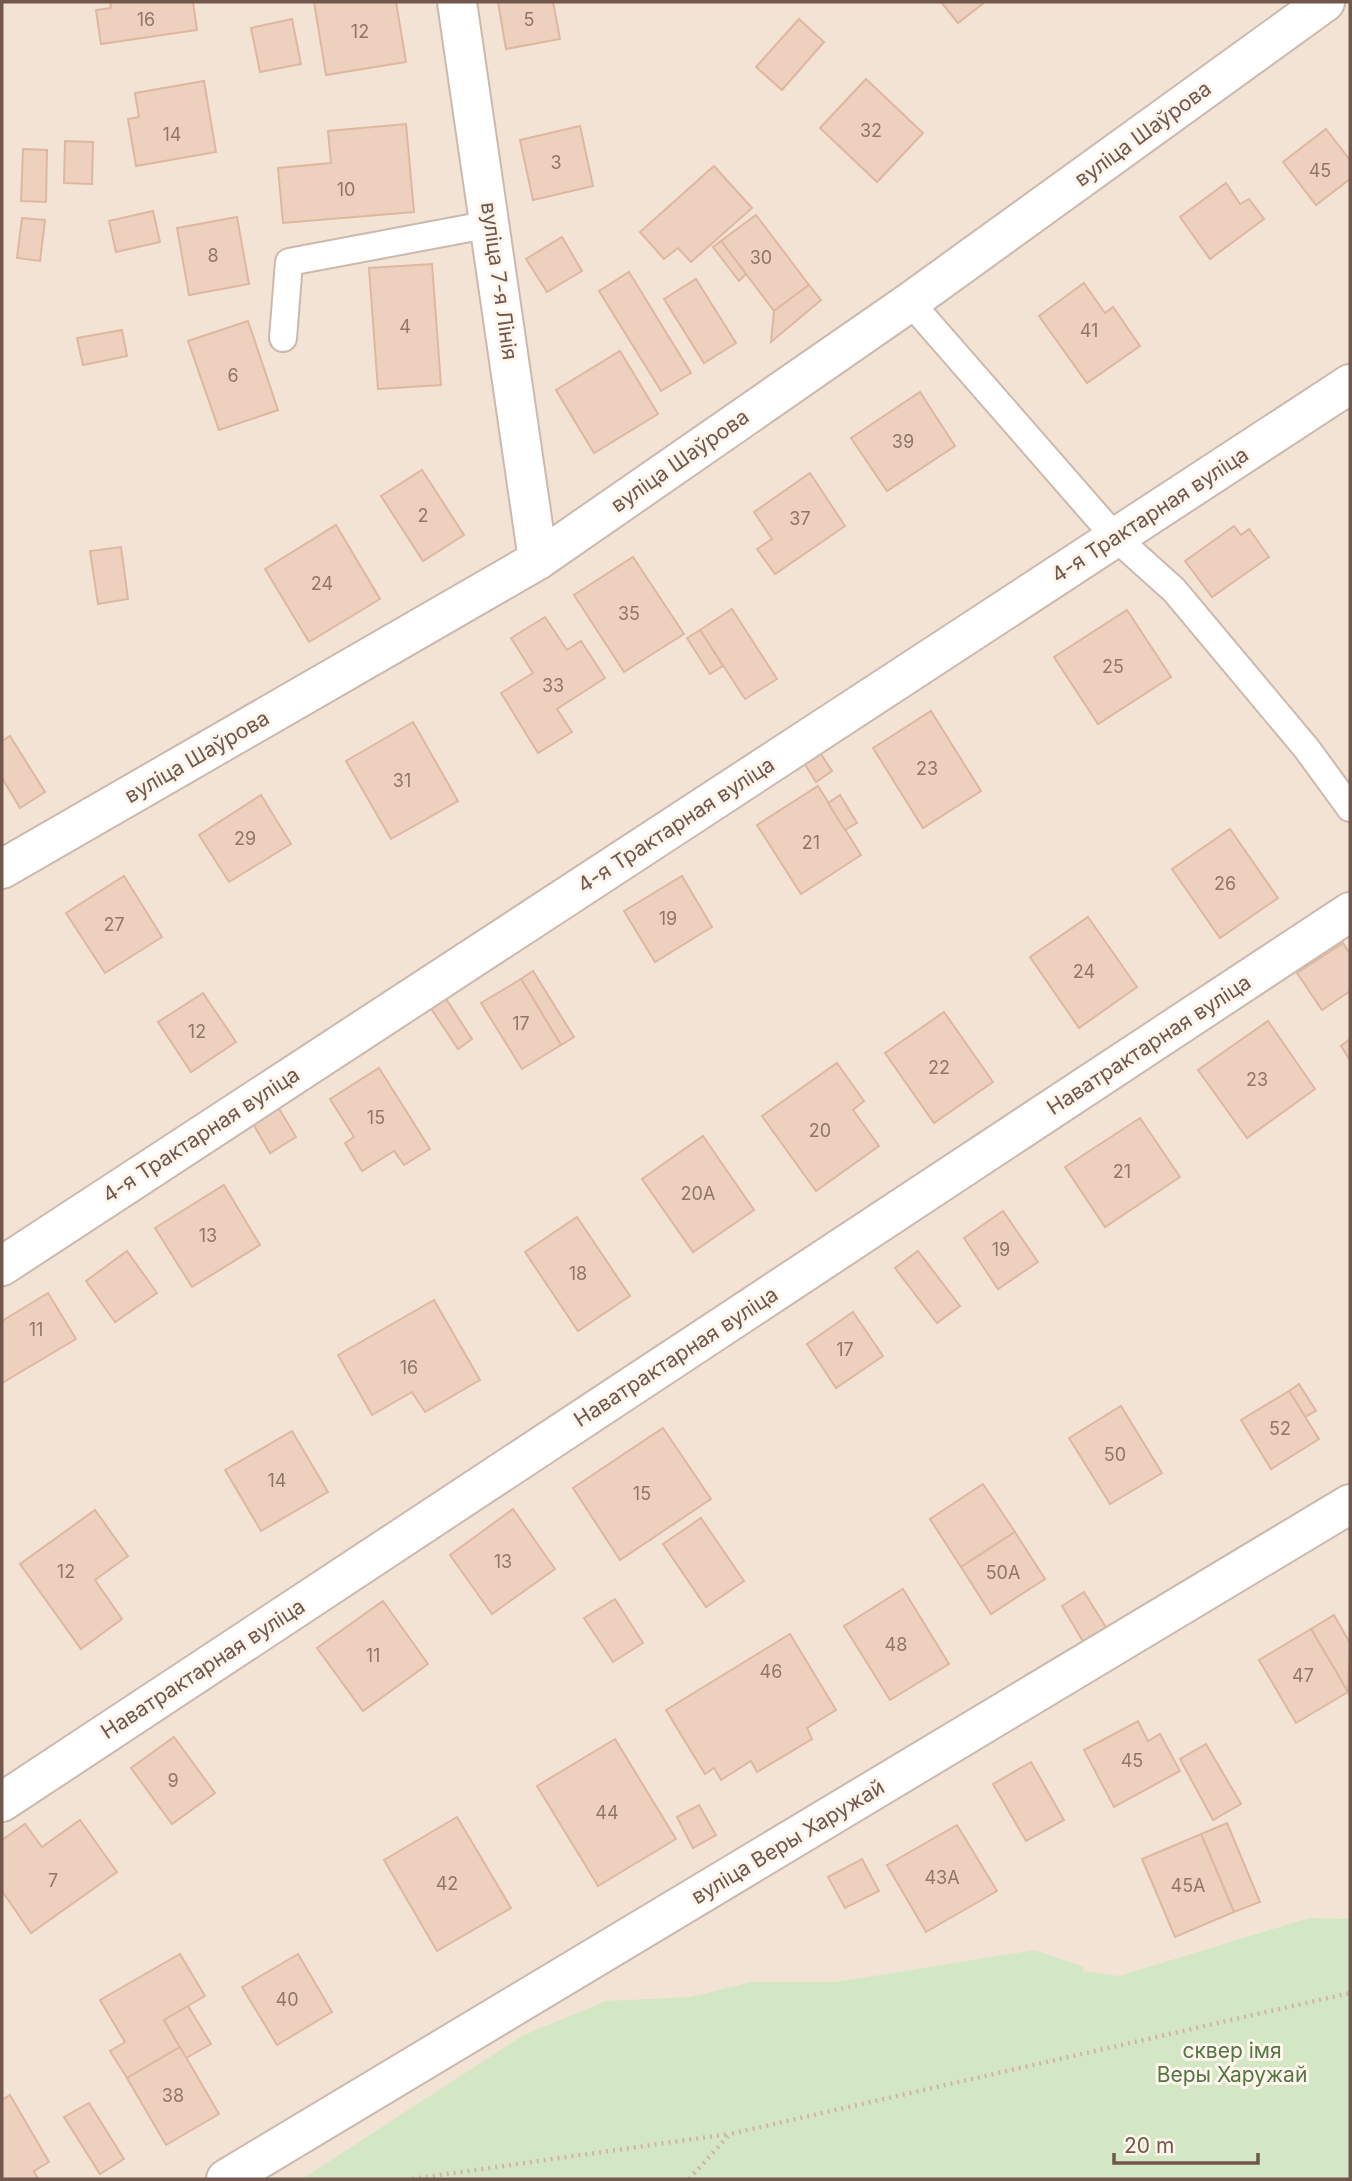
<svg xmlns="http://www.w3.org/2000/svg" width="1352" height="2181" viewBox="0 0 1352 2181" font-family="Inter,sans-serif">
  <rect width="100%" height="100%" fill="#fbf2e6"/>
  <!-- residential -->
  <rect fill="#f2e3d5" x="2" y="2" width="1348" height="2177"/>
  <!-- green -->
  <polygon fill="#d4e7c5" points="1309,1918 1350,1919 1350,2179 302,2179 522,2036 606,2001 690,1997 752,1982 836,1982 1035,1950 1083,1967 1083,1971 1119,1976"/>
  <!-- building -->
  <g fill="#eed0bf" stroke="#dfb7a1" stroke-width="2">
    <polygon points="110,2 193,2 197,30 101,44 96,10 111,8"/>
    <polygon points="314,2 396,2 406,62 326,75"/>
    <polygon points="498,2 553,2 560,39 506,49"/>
    <polygon points="941,2 985,2 958,23"/>
    <polygon points="292,19 301,64 260,72 251,28"/>
    <polygon points="799,19 824,42 782,90 756,67"/>
    <polygon points="866,79 923,133 877,182 820,128"/>
    <polygon points="204,81 216,152 136,166 128,119 139,117 135,93"/>
    <polygon points="406,124 414,212 283,223 278,168 331,163 328,131"/>
    <polygon points="580,126 593,186 533,200 520,140"/>
    <polygon points="1326,129 1350,160 1350,179 1316,205 1283,162"/>
    <polygon points="65,141 93,142 92,184 64,183"/>
    <polygon points="23,149 47,150 46,202 21,201"/>
    <polygon points="714,166 752,208 691,262 678,248 664,259 640,232"/>
    <polygon points="1226,183 1240,204 1249,199 1264,219 1210,259 1180,217"/>
    <polygon points="153,211 160,242 116,252 109,221"/>
    <polygon points="756,215 809,285 774,311 721,241"/>
    <polygon points="237,217 249,284 189,295 177,228"/>
    <polygon points="22,218 45,220 40,261 17,258"/>
    <polygon points="562,237 582,271 547,292 526,259"/>
    <polygon points="721,241 746,274 739,281 713,247"/>
    <polygon points="432,264 441,385 378,389 369,268"/>
    <polygon points="629,272 691,373 661,391 599,291"/>
    <polygon points="696,279 736,343 704,363 664,299"/>
    <polygon points="1084,283 1105,313 1113,307 1140,346 1087,383 1039,316"/>
    <polygon points="809,285 821,300 771,342 774,311"/>
    <polygon points="248,321 278,410 219,430 188,341"/>
    <polygon points="122,330 127,356 83,365 77,338"/>
    <polygon points="620,351 658,414 594,453 556,390"/>
    <polygon points="920,392 955,446 887,491 851,438"/>
    <polygon points="422,470 464,535 423,561 381,496"/>
    <polygon points="810,473 845,526 775,574 757,549 772,539 754,512"/>
    <polygon points="336,525 380,599 309,642 265,569"/>
    <polygon points="1234,526 1241,535 1249,529 1269,557 1212,597 1185,561"/>
    <polygon points="121,547 128,599 98,604 90,551"/>
    <polygon points="633,557 684,634 624,672 574,595"/>
    <polygon points="732,609 777,679 745,699 700,630"/>
    <polygon points="1127,610 1171,677 1098,724 1054,657"/>
    <polygon points="545,617 567,650 581,641 605,678 557,709 572,732 538,753 501,693 533,673 511,638"/>
    <polygon points="700,630 723,666 710,674 687,638"/>
    <polygon points="931,711 981,791 923,828 873,748"/>
    <polygon points="413,722 458,801 391,839 346,761"/>
    <polygon points="10,736 45,792 20,808 2,778 2,741"/>
    <polygon points="817,748 832,771 816,782 801,758"/>
    <polygon points="818,786 861,855 801,894 757,825"/>
    <polygon points="261,795 291,844 229,882 199,835"/>
    <polygon points="840,795 857,823 845,830 828,803"/>
    <polygon points="1230,829 1278,898 1220,938 1172,869"/>
    <polygon points="124,876 162,937 105,973 66,913"/>
    <polygon points="682,876 712,927 655,962 624,911"/>
    <polygon points="1088,917 1137,987 1079,1028 1030,957"/>
    <polygon points="1343,943 1350,954 1350,991 1322,1010 1297,973"/>
    <polygon points="533,971 574,1037 561,1045 521,979"/>
    <polygon points="521,979 561,1045 522,1069 481,1003"/>
    <polygon points="441,991 472,1039 458,1049 426,1001"/>
    <polygon points="203,993 236,1042 191,1072 158,1022"/>
    <polygon points="944,1012 993,1082 934,1123 885,1053"/>
    <polygon points="1268,1021 1315,1089 1247,1138 1198,1070"/>
    <polygon points="1350,1039 1350,1060 1341,1046"/>
    <polygon points="837,1063 864,1101 853,1110 879,1146 816,1191 762,1116"/>
    <polygon points="379,1068 430,1149 404,1165 394,1151 362,1171 345,1143 354,1137 330,1099"/>
    <polygon points="275,1102 296,1137 270,1153 249,1117"/>
    <polygon points="1140,1118 1180,1177 1105,1227 1065,1167"/>
    <polygon points="703,1136 754,1210 693,1252 642,1179"/>
    <polygon points="224,1185 260,1245 192,1287 155,1228"/>
    <polygon points="1003,1211 1038,1262 998,1289 964,1238"/>
    <polygon points="577,1217 630,1296 578,1331 525,1252"/>
    <polygon points="127,1251 157,1293 115,1322 86,1281"/>
    <polygon points="918,1251 960,1306 937,1323 895,1268"/>
    <polygon points="48,1293 76,1339 2,1383 2,1321"/>
    <polygon points="434,1300 480,1380 425,1412 412,1392 372,1415 338,1355"/>
    <polygon points="853,1312 883,1356 836,1388 807,1344"/>
    <polygon points="1299,1384 1316,1411 1305,1417 1289,1391"/>
    <polygon points="1289,1391 1319,1439 1271,1469 1241,1420"/>
    <polygon points="1121,1406 1162,1473 1110,1504 1069,1438"/>
    <polygon points="663,1428 711,1499 620,1560 573,1488"/>
    <polygon points="292,1431 328,1492 261,1531 225,1470"/>
    <polygon points="983,1484 1015,1532 961,1567 930,1519"/>
    <polygon points="513,1509 555,1569 492,1614 450,1555"/>
    <polygon points="95,1510 128,1556 95,1580 122,1619 81,1649 20,1564"/>
    <polygon points="701,1518 744,1581 706,1607 663,1544"/>
    <polygon points="1015,1532 1045,1579 991,1614 961,1567"/>
    <polygon points="903,1589 949,1664 890,1700 844,1626"/>
    <polygon points="1084,1592 1107,1629 1084,1643 1062,1606"/>
    <polygon points="615,1599 643,1643 613,1662 584,1618"/>
    <polygon points="383,1601 428,1664 363,1711 317,1648"/>
    <polygon points="1334,1615 1350,1643 1348,1692 1311,1629"/>
    <polygon points="1311,1629 1348,1692 1296,1723 1259,1660"/>
    <polygon points="790,1634 836,1710 807,1728 812,1739 757,1772 751,1761 721,1780 714,1768 705,1774 666,1710"/>
    <polygon points="1138,1721 1148,1741 1160,1734 1180,1771 1114,1807 1084,1750"/>
    <polygon points="174,1737 215,1793 172,1824 131,1768"/>
    <polygon points="615,1739 676,1839 598,1886 537,1786"/>
    <polygon points="1206,1744 1241,1804 1213,1820 1180,1759"/>
    <polygon points="1031,1762 1064,1820 1026,1841 993,1784"/>
    <polygon points="699,1805 716,1835 693,1848 677,1817"/>
    <polygon points="457,1817 511,1908 437,1951 384,1860"/>
    <polygon points="80,1820 117,1872 31,1933 2,1891 2,1840 25,1824 42,1847"/>
    <polygon points="1227,1823 1260,1902 1234,1912 1201,1834"/>
    <polygon points="957,1825 997,1891 926,1932 887,1865"/>
    <polygon points="1201,1834 1234,1912 1175,1937 1142,1859"/>
    <polygon points="862,1859 879,1891 845,1908 828,1877"/>
    <polygon points="180,1954 205,1996 164,2020 180,2047 127,2078 110,2051 125,2042 100,2000"/>
    <polygon points="298,1954 332,2012 277,2045 242,1987"/>
    <polygon points="188,2006 211,2044 186,2058 164,2020"/>
    <polygon points="180,2047 219,2114 166,2145 127,2078"/>
    <polygon points="10,2095 49,2162 34,2171 38,2179 2,2179 2,2100"/>
    <polygon points="89,2103 124,2159 100,2174 64,2117"/>
  </g>
  <g fill="none" stroke-linecap="round" stroke-linejoin="round">
    <defs>
      <g id="lane">
        <polyline points="910,302 1115,537 1174,590 1307,749 1350,808"/>
        <polyline points="283,338 289,262 491,224"/>
      </g>
      <g id="street">
        <polyline points="457,2 538,560"/>
        <polyline points="2,869 538,560 910,302 1325,2"/>
        <polyline points="2,1266 1350,384"/>
        <polyline points="2,1802 1350,912"/>
        <polyline points="226,2179 1350,1504"/>
      </g>
    </defs>
    <!-- lane casing -->
    <use href="#lane" stroke="#ccb9ad" stroke-width="30"/>
    <!-- street casing -->
    <use href="#street" stroke="#ccb9ad" stroke-width="42"/>
    <!-- path -->
    <g stroke="#d3b4a2" stroke-width="4.5" stroke-dasharray="2 5" stroke-linecap="butt">
      <polyline points="412,2179 729,2134"/>
      <polyline points="689,2179 730,2134 1350,1993"/>
    </g>
    <!-- lane -->
    <use href="#lane" stroke="#fff" stroke-width="26"/>
    <!-- street -->
    <use href="#street" stroke="#fff" stroke-width="38"/>
  </g>
  <g text-anchor="middle" stroke-width="6" stroke-linejoin="round" paint-order="stroke">
    <!-- number labels -->
    <g font-size="18" fill="#917669">
      <text x="146" y="26">16</text>
      <text x="529" y="26">5</text>
      <text x="360" y="38">12</text>
      <text x="871" y="137">32</text>
      <text x="172" y="141">14</text>
      <text x="556" y="169">3</text>
      <text x="1320" y="177">45</text>
      <text x="346" y="196">10</text>
      <text x="213" y="262">8</text>
      <text x="761" y="264">30</text>
      <text x="405" y="333">4</text>
      <text x="1089" y="337">41</text>
      <text x="233" y="382">6</text>
      <text x="903" y="448">39</text>
      <text x="423" y="522">2</text>
      <text x="800" y="525">37</text>
      <text x="322" y="590">24</text>
      <text x="629" y="620">35</text>
      <text x="1113" y="673">25</text>
      <text x="553" y="692">33</text>
      <text x="927" y="775">23</text>
      <text x="402" y="787">31</text>
      <text x="245" y="845">29</text>
      <text x="811" y="849">21</text>
      <text x="1225" y="890">26</text>
      <text x="668" y="925">19</text>
      <text x="114" y="931">27</text>
      <text x="1084" y="978">24</text>
      <text x="521" y="1030">17</text>
      <text x="197" y="1038">12</text>
      <text x="939" y="1074">22</text>
      <text x="1257" y="1086">23</text>
      <text x="376" y="1124">15</text>
      <text x="820" y="1137">20</text>
      <text x="1122" y="1178">21</text>
      <text x="698" y="1200">20А</text>
      <text x="208" y="1242">13</text>
      <text x="1001" y="1256">19</text>
      <text x="578" y="1280">18</text>
      <text x="36" y="1336">11</text>
      <text x="845" y="1356">17</text>
      <text x="409" y="1374">16</text>
      <text x="1280" y="1435">52</text>
      <text x="1115" y="1461">50</text>
      <text x="277" y="1487">14</text>
      <text x="642" y="1500">15</text>
      <text x="503" y="1568">13</text>
      <text x="66" y="1578">12</text>
      <text x="1003" y="1579">50А</text>
      <text x="896" y="1651">48</text>
      <text x="373" y="1662">11</text>
      <text x="771" y="1678">46</text>
      <text x="1303" y="1682">47</text>
      <text x="1132" y="1767">45</text>
      <text x="173" y="1787">9</text>
      <text x="607" y="1819">44</text>
      <text x="942" y="1884">43А</text>
      <text x="53" y="1887">7</text>
      <text x="447" y="1890">42</text>
      <text x="1188" y="1892">45А</text>
      <text x="287" y="2006">40</text>
      <text x="173" y="2102">38</text>
    </g>
    <!-- street labels -->
    <g font-size="21" fill="#72584c" stroke="#fef6ec">
      <text transform="translate(1143 134) rotate(-36)" y="7">вуліца Шаўрова</text>
      <text transform="translate(499 281) rotate(82)" y="7">вуліца 7-я Лінія</text>
      <text transform="translate(680 461) rotate(-35)" y="7">вуліца Шаўрова</text>
      <text transform="translate(1150 515) rotate(-33)" y="7">4-я Трактарная вуліца</text>
      <text transform="translate(197 757) rotate(-30)" y="7">вуліца Шаўрова</text>
      <text transform="translate(676 825) rotate(-33)" y="7">4-я Трактарная вуліца</text>
      <text transform="translate(1149 1045) rotate(-33)" y="7">Наватрактарная вуліца</text>
      <text transform="translate(201 1135) rotate(-33)" y="7">4-я Трактарная вуліца</text>
      <text transform="translate(676 1357) rotate(-33)" y="7">Наватрактарная вуліца</text>
      <text transform="translate(203 1669) rotate(-33)" y="7">Наватрактарная вуліца</text>
      <text transform="translate(788 1842) rotate(-31)" y="7">вуліца Веры Харужай</text>
    </g>
    <!-- park labels -->
    <g font-size="21" fill="#557745" stroke="#fef6ec">
      <text x="1232" y="2058">сквер імя<tspan x="1232" dy="24">Веры Харужай</tspan></text>
    </g>
  </g>
  <!-- border -->
  <rect width="1352" height="2181" fill="none" stroke="#72584c" stroke-width="7"/>
  <!-- scale -->
  <path d="M1114 2153v10h144v-10" fill="none" stroke="#72584c" stroke-width="3.5"/>
  <text x="1124" y="2153" font-size="21" fill="#72584c" stroke="#fef6ec" stroke-width="5" paint-order="stroke">20 m</text>
</svg>
